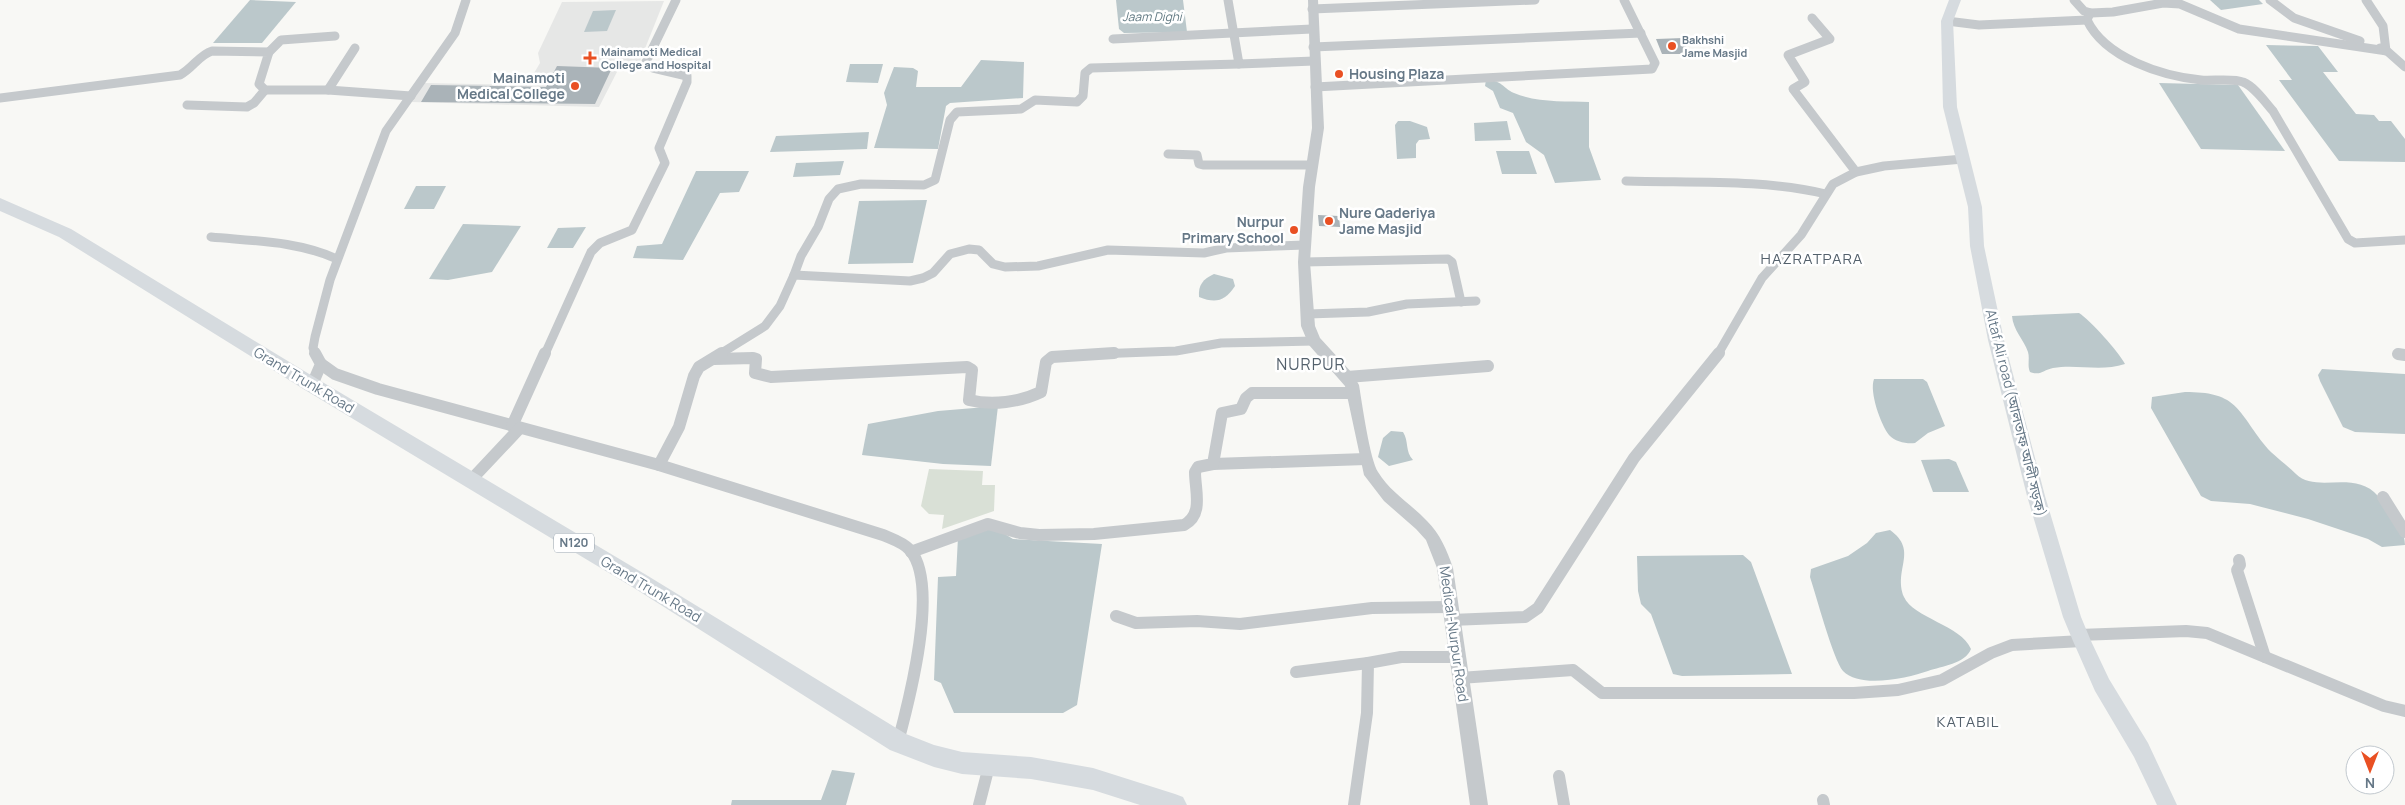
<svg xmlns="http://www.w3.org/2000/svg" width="2405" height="805" viewBox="0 0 2405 805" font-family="Manrope,'Noto Sans Bengali',sans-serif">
  <rect width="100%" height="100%" fill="#f8f8f5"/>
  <!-- built -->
  <polygon fill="#e6e7e6" points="664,1 638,66 619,68 599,107 411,102 424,83 527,85 540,63 538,53 562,2"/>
  <!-- green -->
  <polygon fill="#d9e0d6" points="929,469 983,471 982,485 995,485 994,511 942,529 944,515 929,514 921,506"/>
  <!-- water -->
  <g fill="#bbc8cb">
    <polygon points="250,0 296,2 262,43 213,43"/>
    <polygon points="1116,0 1183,0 1187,32 1124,33 1119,29"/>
    <polygon points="2210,0 2259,0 2263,4 2221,10"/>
    <polygon points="616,10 607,31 584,32 593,11"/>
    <polygon points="2266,45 2318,46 2338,72 2323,72 2356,114 2374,115 2379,121 2391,121 2405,139 2405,162 2339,161 2279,80 2292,80"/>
    <polygon points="981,60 1024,62 1023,98 950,103 946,106 938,149 874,148 887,105 884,93 894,67 913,68 918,71 916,87 961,87"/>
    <polygon points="850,64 883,64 878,83 846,82"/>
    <path d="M1486,80C1504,81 1501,87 1514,93C1537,103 1565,101 1589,102V147L1601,180L1555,183L1544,155L1526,142L1513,113L1500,108L1493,91L1485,86Z"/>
    <polygon points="2159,83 2238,85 2285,151 2201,149"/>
    <polygon points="1398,121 1410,121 1427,127 1430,139 1419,140 1416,144 1416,158 1397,159 1395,125"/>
    <polygon points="1507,121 1511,140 1475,141 1474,123"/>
    <polygon points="869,132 867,149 770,152 776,136"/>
    <polygon points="1496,151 1529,151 1537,174 1502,174"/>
    <polygon points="844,161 840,175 793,177 796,163"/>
    <polygon points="696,171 749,171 739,192 720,193 683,260 633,258 637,246 662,244"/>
    <polygon points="416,186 446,186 434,209 404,209"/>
    <polygon points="927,200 913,263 848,264 859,201"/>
    <polygon points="463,224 521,226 492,272 448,280 429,279"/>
    <polygon points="586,227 573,248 547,248 558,228"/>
    <path d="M1214,274L1233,279L1235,286C1225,301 1216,304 1199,297C1198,285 1203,279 1214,274Z"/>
    <path d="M2079,313C2090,320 2119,352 2125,364C2101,372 2077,364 2053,368C2043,370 2041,376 2030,372C2027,365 2030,359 2028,352C2024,340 2013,330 2012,316Z"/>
    <polygon points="2322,369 2405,374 2405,434 2355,432 2343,427 2320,381 2318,375"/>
    <path d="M1874,379H1923L1927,382L1945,426L1928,433L1915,443C1907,444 1895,442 1889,435C1881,425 1869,392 1874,379Z"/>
    <path d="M2185,392C2235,392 2236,407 2263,443C2271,454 2286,464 2296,474C2316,494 2355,469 2378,496C2383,501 2387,509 2391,515C2398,525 2405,533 2405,545L2382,547L2368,539L2308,519L2250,504L2211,501L2201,496L2151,408L2152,397Z"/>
    <polygon points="998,406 991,466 943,464 862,455 868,424 938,411"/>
    <path d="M1391,431L1403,432C1409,441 1405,452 1413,460L1389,466L1378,457L1383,438Z"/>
    <polygon points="1949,459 1956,462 1969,492 1933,492 1921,460"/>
    <polygon points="995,528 1013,539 1102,544 1077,705 1063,713 954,713 941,683 934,680 938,577 956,576 958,537"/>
    <path d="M1890,530C1919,551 1893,569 1904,597C1913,618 1961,625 1971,649C1965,664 1942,666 1928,671C1908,678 1860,689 1843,671C1833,659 1816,595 1810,577L1811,569L1848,556L1867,543L1876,533Z"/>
    <polygon points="1743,555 1751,562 1792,674 1682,676 1673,674 1651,614 1641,604 1638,591 1637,556"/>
    <polygon points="832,770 855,773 846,805 731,805 732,800 821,800"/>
  </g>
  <!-- building -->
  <g fill="#aab3b8">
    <polygon points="1683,38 1689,54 1662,54 1656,39"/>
    <polygon points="557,66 612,68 595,104 421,102 431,85 546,87"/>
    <polygon points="1318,215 1339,216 1340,227 1319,226"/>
  </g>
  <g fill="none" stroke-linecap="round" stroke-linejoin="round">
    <!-- minor-far1 -->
    <g stroke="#c5c9cc" stroke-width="9">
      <polyline points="1228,0 1239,64 1314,61"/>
      <polyline points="2074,0 2084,11 2091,13 2113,12 2163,3 2180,4 2239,29 2387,51 2405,67"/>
      <polyline points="2270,0 2294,18 2360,41"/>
      <polyline points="2366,0 2383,26 2386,51 2380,48"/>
      <polyline points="1312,9 1535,0"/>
      <path d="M2090,13L2087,20C2105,58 2162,76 2201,80C2212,81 2234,78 2243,82C2255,87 2265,102 2273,111L2348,239L2355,243L2405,240"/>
      <polyline points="1812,18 1830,39 1788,55 1805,82 1793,89 1856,172"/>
      <polyline points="1947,21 1979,25 2087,20"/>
      <polyline points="1113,39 1312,29"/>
      <polyline points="1313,47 1641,33"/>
      <polyline points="269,52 281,40 335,36"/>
      <polyline points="1315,87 1652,69 1655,63 1624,0"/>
      <polyline points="328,90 355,48"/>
      <path d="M0,98L180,75C193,68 199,55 212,51L269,52L259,84L265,90H328L411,96"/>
      <polyline points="187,105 247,107 254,103 265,90"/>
      <polyline points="1168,154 1197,155 1199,164 1203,165 1313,165"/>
      <path d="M1626,181C1689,183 1765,179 1826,194"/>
      <path d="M211,237C254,241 298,241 337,259"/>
      <polyline points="1304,262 1448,259 1452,262 1461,302"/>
      <polyline points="794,275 801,256 818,227 829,199 838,189 861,184 924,185 935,180 950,120 957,112 1021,109 1035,100 1077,102 1083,96 1085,73 1091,68 1239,64"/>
      <polyline points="1308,314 1368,312 1407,304 1476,301"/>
      <polyline points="316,354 313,348 315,337 330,280 386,131 455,33 466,0"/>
      <polyline points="545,354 591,252 600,243 632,230 665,163 659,148 687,82 687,76 653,68 646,62 676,0"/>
      <polyline points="720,354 765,326 780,306 794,275 910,281 923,278 933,273 950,254 969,249 979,250 993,264 1005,267 1038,266 1108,250 1204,253 1226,248 1305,245"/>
      <polyline points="1096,354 1176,351 1221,343 1314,341"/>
      <polyline points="1718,354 1762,278 1801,235 1833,184 1856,172 1884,166 1963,159"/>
    </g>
    <!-- minor -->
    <g stroke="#c5c9cc" stroke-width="12">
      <polyline points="2398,354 2405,355"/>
      <path d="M714,359L753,358L756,359L755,373L771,377L967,367L972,370L969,400C992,406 1020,402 1041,392L1046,362L1052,357L1114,353"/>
      <path d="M321,364L335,374L378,389L659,465L883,535C892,539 903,542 910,550C940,585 909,701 898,742"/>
      <polyline points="1347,377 1488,366"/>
      <polyline points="312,385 321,364 315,353"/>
      <polyline points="512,426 545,353"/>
      <polyline points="1213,464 1366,459"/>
      <polyline points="659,465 679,427 694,376 699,367 722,353"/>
      <polyline points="471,480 520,428"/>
      <polyline points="2383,497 2405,532"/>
      <path d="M911,552L988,524L1020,533L1039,535L1094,534L1184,525C1204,514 1195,491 1195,472L1198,467L1213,464L1222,413L1241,409L1246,398L1252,393H1354"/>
      <polyline points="2239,560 2240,565 2237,570 2265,657"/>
      <polyline points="1116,616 1136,623 1197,621 1240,624 1372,608 1450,607"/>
      <polyline points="1451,620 1525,617 1538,608 1634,458 1719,353"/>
      <polyline points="2079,635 2186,631 2207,633 2384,706 2405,711"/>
      <polyline points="1296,672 1368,663"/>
      <polyline points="1460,678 1573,670 1602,693 1854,693 1898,690 1942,680 1991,653 2012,645 2082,641"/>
      <polyline points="1559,776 1564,805"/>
      <polyline points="1823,800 1824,805"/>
      <polyline points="979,805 989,766"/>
      <polyline points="1354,805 1367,713 1368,663 1401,657 1457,657"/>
    </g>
    <!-- tertiary -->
    <path fill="#c5c9cc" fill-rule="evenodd" d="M1308,0H1318L1324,128L1315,187L1310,262L1315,326L1320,338L1352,373L1359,385C1362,403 1370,460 1378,472C1390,492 1411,504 1427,521C1440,534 1447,550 1453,568L1488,805H1470L1437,568L1426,540L1416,529L1384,501L1364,475L1345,386L1309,345L1301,326L1298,262L1303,187L1312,128Z"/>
    <!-- secondary -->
    <polygon fill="#d6dbdf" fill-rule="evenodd" points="1949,0 1961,0 1953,21 1957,107 1982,207 1984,246 2004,340 2045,496 2081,617 2091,641 2109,679 2148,743 2177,805 2157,805 2134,757 2095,691 2073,641 2063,617 2027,496 1988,340 1970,246 1968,207 1943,107 1941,21"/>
    <!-- trunk -->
    <polygon fill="#d6dbdf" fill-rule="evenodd" points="0,198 71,229 319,380 648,576 906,734 934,745 962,752 1031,757 1093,768 1175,794 1183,797 1187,805 1140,805 1093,790 1031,779 962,774 934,767 890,750 634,588 305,390 59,237 0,211"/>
  </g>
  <!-- markers -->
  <g fill="#e95023" stroke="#fff" stroke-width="2">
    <circle cx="1672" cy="46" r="5"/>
    <path d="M587.5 50.5h5v5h5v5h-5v5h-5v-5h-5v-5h5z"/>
    <circle cx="1339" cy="74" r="5"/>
    <circle cx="575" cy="86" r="5"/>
    <circle cx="1329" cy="221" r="5"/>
    <circle cx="1294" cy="230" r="5"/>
  </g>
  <g text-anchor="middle" stroke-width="5" stroke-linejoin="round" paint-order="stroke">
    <!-- far-poi labels -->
    <g font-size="11" font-weight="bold" fill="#667887" stroke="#fff" text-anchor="start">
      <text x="1682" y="44">Bakhshi<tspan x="1682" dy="13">Jame Masjid</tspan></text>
      <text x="601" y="56">Mainamoti Medical<tspan x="601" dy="13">College and Hospital</tspan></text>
    </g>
    <!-- far-water labels -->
    <g font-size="12" font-style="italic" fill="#627a83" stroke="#fff">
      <text x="1152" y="21">Jaam Dighi</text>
    </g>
    <!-- shield labels -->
    <rect fill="#fff" stroke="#94a0ab" stroke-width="1" x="554" y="533.5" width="40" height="19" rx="4"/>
    <g font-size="12" font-weight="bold" fill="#667887">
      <text x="574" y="547">N120</text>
    </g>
    <!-- poi labels -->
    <g font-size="14" font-weight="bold" fill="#667887" stroke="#fff" text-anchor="start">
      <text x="1349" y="79">Housing Plaza</text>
      <text x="565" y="83" text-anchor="end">Mainamoti<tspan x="565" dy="16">Medical College</tspan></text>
      <text x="1339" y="218">Nure Qaderiya<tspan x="1339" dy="16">Jame Masjid</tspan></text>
      <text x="1284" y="227" text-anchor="end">Nurpur<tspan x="1284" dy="16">Primary School</tspan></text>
    </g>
    <!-- street labels -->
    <g font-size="14" fill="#667887" stroke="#fff">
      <text transform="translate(304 380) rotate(31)" y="5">Grand Trunk Road</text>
      <text transform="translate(2016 413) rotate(76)" y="5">Altaf Ali road (আলতাফ আলী সড়ক)</text>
      <text transform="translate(651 589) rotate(31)" y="5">Grand Trunk Road</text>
      <text transform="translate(1454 634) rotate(82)" y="5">Medical-Nurpur Road</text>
    </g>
    <!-- neighbourhood labels -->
    <g font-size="15" letter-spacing="1" fill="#54616c" stroke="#fff">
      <text x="1812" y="264">HAZRATPARA</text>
      <text x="1968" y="727">KATABIL</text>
    </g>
    <!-- quarter labels -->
    <g font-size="16" letter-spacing="1" fill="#54616c" stroke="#fff">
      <text x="1311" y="370">NURPUR</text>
    </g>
  </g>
  <!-- north arrow -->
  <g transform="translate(2370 770) rotate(180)"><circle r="24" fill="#ffffff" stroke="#c2c9cf"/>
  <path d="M0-4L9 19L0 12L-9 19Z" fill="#e95023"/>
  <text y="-8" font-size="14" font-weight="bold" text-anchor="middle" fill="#667887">N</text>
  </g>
</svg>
